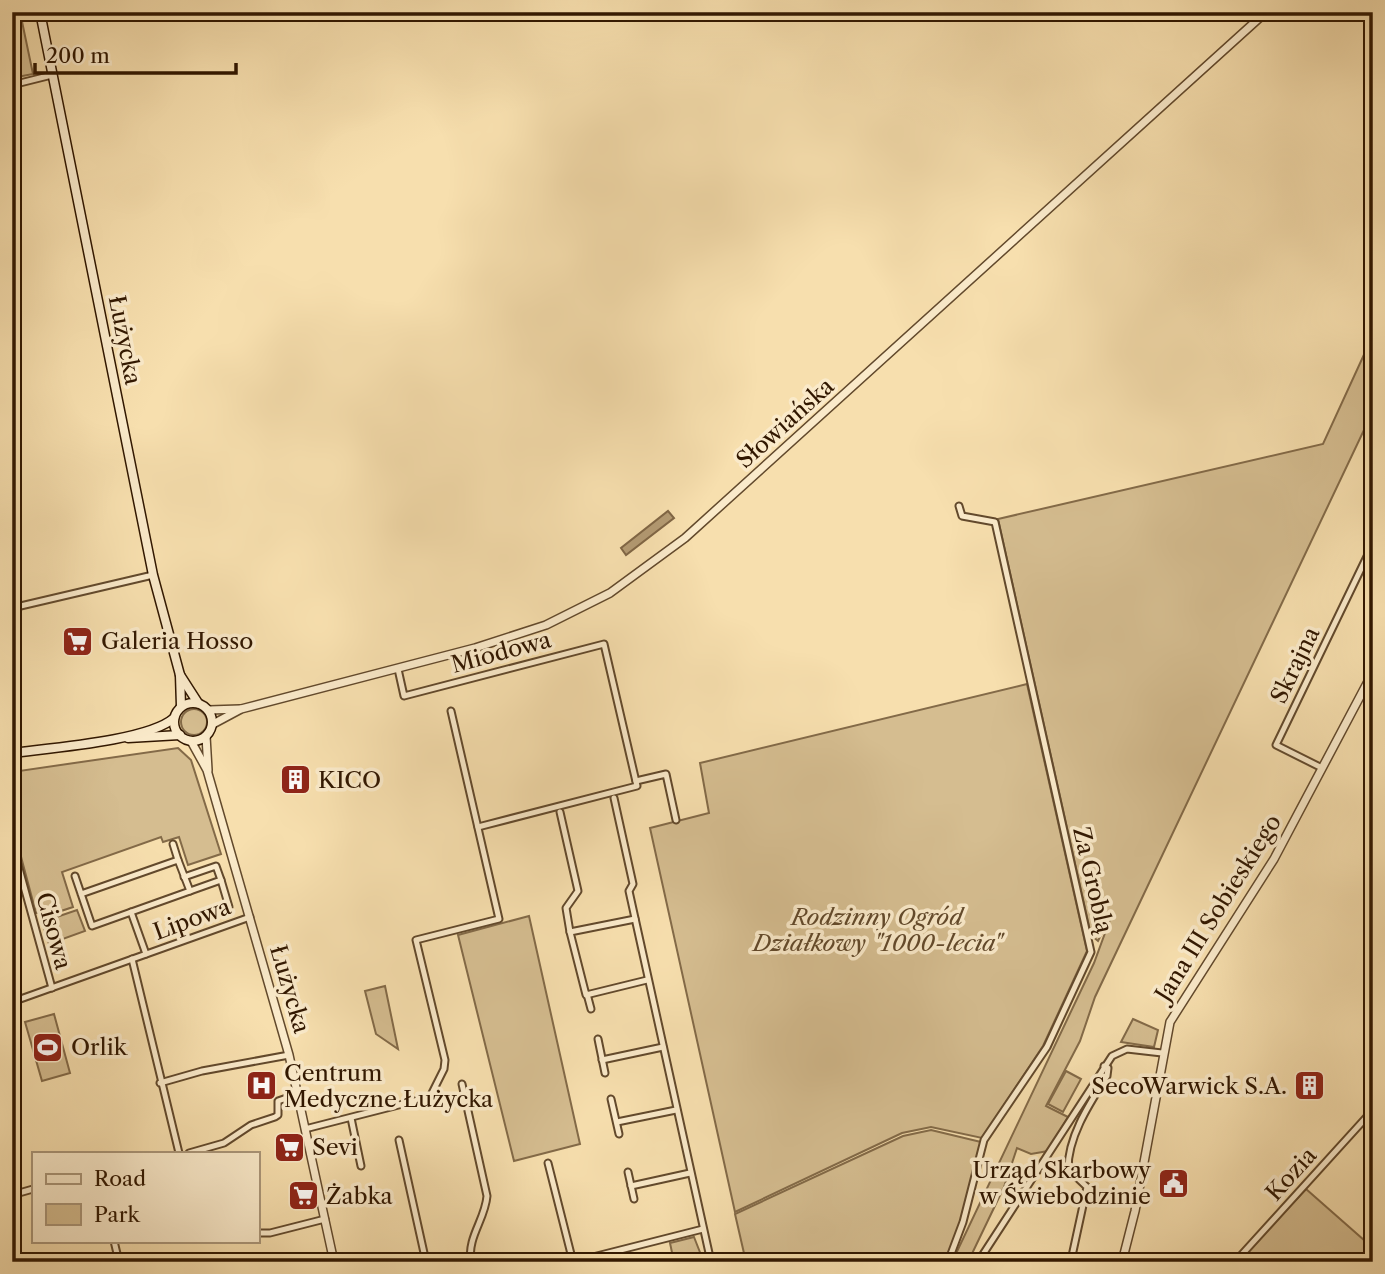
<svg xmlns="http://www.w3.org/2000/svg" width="1385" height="1274" viewBox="0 0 1385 1274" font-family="'Libre Caslon Text',serif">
  <rect width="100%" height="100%" fill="#f7dfae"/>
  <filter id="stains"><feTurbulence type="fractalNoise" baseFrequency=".00286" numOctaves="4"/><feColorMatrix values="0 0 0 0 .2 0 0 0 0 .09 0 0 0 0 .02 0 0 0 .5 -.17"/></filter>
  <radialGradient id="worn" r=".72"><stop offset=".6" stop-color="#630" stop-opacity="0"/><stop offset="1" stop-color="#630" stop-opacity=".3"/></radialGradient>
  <!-- green -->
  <g fill="#d5bd90" stroke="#836a48" stroke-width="2">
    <polygon points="12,12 20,12 33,74 12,78"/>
    <polygon points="1373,335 1373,411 1095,997 1080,1041 1046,1106 1068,1117 1048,1151 1031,1154 1017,1148 1004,1187 968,1262 952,1262 1094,963 1112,914 1098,941 1091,935 998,519 1323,444"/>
    <polygon points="1027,684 1087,951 1043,1046 982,1138 931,1127 902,1133 735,1212 650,828 709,813 700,763"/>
    <circle cx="194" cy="722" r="13"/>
    <polygon points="178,748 191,760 221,854 188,865 179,837 163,842 161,837 62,872 73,907 43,917 41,912 36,913 12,823 12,772"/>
    <polygon points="77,910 85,931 49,944 42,922"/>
    <polygon points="529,916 580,1144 514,1161 458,935"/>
    <polygon points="385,986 398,1049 376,1034 365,991"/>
    <polygon points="54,1014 70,1073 42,1081 25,1022"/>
    <polygon points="1133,1019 1158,1030 1154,1047 1121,1042"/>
    <polygon points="1066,1071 1081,1079 1063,1112 1048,1104"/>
    <polygon points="931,1130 981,1142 961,1221 945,1262 746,1262 735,1214 903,1136"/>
    <polygon points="1306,1189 1373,1248 1373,1262 1238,1262"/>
    <polygon points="694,1237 703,1260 674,1262 670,1243"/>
  </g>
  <!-- water -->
  <polygon fill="#b49b73" stroke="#806645" stroke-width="2" points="668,511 674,518 626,555 621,548"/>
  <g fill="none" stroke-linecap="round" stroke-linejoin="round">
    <defs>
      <g id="minor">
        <polyline points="12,85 52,75"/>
        <polyline points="12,608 153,575"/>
        <polyline points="398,669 404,696 604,644 637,786 478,827"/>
        <polyline points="1322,768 1276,745 1373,544"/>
        <polyline points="636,781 666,774 676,820"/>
        <polyline points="614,798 633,884 629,891 711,1262"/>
        <polyline points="560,812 578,891 566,908 570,932"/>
        <polyline points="12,843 52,988"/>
        <polyline points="173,844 178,860"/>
        <polyline points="75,876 92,926 190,891 178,860 81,894"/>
        <polyline points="184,877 216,866 221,880 190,891"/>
        <polyline points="221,880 229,907"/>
        <polyline points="131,912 146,954"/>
        <polyline points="635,919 570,932 586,995 647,980"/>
        <polyline points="132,959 179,1153"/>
        <polyline points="587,994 591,1009"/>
        <polyline points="12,1002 250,917"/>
        <polyline points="598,1039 605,1073"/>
        <polyline points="602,1060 663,1047"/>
        <polyline points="160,1083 202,1071 289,1055"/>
        <path d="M462,1084L487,1196C485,1220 467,1237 471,1262"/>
        <polyline points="611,1099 619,1134"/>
        <polyline points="351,1118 361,1166"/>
        <polyline points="617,1122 676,1110"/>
        <polyline points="305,1129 430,1097 444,1069 445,1060 416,940 499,919 451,711"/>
        <polyline points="399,1140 426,1262"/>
        <polyline points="189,1153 224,1143 251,1125 275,1117 278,1115 278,1101 298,1094"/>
        <polyline points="548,1163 573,1262"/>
        <polyline points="628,1172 634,1199"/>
        <polyline points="631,1186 690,1173"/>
        <polyline points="12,1195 33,1189"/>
        <polyline points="257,1233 270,1233 325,1219"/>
        <polyline points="114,1241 119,1262"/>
        <polyline points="573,1262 703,1229"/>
        <polyline points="948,1262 963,1222 984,1140 1047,1047 1091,952 995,522 962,516 959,506"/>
        <polyline points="978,1262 1112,1056 1127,1049 1162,1053"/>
        <path d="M1067,1262L1072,1256L1087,1187L1068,1169C1068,1136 1090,1103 1107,1076L1108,1068L1104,1066"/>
        <polyline points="1235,1262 1373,1110"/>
      </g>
      <g id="tertiary">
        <polyline points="209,710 240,709"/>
        <polyline points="213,724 241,709 475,648 546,625 610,593 685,538 1266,12"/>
        <polyline points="206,736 208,770"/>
        <polyline points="191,741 207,770 289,1055 334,1262"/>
        <polyline points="1122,1262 1135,1211 1170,1022 1274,859 1373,672"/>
      </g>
      <g id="secondary">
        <polyline points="40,12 153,575 180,675 181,706"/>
        <polyline points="180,675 198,703"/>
        <circle cx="193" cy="722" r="19"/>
        <polyline points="128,738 180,735"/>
        <path d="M12,753C49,748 148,741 174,718"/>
      </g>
    </defs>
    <!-- minor casing -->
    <use href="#minor" stroke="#62492c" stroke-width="9"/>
    <!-- tertiary casing -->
    <use href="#tertiary" stroke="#62492c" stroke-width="10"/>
    <!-- secondary casing -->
    <use href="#secondary" stroke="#311700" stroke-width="11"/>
    <!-- minor -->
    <use href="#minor" stroke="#faeaca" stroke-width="5"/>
    <!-- tertiary -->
    <use href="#tertiary" stroke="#faeaca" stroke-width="7"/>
    <!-- secondary -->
    <use href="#secondary" stroke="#faeaca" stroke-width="8"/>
  </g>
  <!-- icons -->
  <defs>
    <symbol id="supermarket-square" viewBox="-11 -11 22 22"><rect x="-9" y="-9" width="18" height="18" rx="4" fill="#8f2418" stroke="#faeaca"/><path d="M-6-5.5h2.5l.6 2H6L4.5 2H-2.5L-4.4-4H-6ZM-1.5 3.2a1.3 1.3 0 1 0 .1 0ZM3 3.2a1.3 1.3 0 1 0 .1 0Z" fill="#fff"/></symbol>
    <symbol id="building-square" viewBox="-11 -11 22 22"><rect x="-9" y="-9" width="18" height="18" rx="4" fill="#8f2418" stroke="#faeaca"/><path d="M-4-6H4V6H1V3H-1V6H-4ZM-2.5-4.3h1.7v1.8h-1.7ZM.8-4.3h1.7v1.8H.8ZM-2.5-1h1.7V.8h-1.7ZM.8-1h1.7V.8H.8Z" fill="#fff"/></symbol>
    <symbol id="stadium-square" viewBox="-11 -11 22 22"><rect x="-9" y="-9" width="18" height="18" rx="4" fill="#8f2418" stroke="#faeaca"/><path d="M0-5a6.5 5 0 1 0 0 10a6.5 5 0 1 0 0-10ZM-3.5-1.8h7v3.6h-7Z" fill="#fff"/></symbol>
    <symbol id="hospital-square" viewBox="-11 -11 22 22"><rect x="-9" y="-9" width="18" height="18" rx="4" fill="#8f2418" stroke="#faeaca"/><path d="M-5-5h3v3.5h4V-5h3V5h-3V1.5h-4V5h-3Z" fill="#fff"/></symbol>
    <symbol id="civic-square" viewBox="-11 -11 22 22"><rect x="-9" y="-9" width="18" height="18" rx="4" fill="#8f2418" stroke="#faeaca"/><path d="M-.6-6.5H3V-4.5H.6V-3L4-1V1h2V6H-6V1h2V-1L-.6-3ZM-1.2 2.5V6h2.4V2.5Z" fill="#fff"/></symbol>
  </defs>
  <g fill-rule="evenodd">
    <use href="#supermarket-square" x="60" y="624" width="35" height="35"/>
    <use href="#building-square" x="278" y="762" width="35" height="35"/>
    <use href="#stadium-square" x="30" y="1030" width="35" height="35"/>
    <use href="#hospital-square" x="244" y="1068" width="35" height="35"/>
    <use href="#building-square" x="1292" y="1068" width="35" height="35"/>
    <use href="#supermarket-square" x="272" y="1130" width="35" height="35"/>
    <use href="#civic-square" x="1156" y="1166" width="35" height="35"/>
    <use href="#supermarket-square" x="286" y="1178" width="35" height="35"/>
  </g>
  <g text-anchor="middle" stroke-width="7" stroke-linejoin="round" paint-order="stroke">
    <!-- street labels -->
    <g font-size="23" fill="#311700" stroke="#faeaca">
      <text transform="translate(125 340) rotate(79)" y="8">Łużycka</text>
      <text transform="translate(785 423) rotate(-42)" y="8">Słowiańska</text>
      <text transform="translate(501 652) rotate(-15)" y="8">Miodowa</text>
      <text transform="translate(1295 665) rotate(-64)" y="8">Skrajna</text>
      <text transform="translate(1093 880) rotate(77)" y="8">Za Groblą</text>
      <text transform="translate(1218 908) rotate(-58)" y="8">Jana III Sobieskiego</text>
      <text transform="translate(192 919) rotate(-20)" y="8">Lipowa</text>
      <text transform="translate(54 931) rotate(75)" y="8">Cisowa</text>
      <text transform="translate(290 989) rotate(74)" y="8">Łużycka</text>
      <text transform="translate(1291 1174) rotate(-48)" y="8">Kozia</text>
    </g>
    <!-- poi labels -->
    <g font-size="23" fill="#311700" stroke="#faeaca" text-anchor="start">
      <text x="101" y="649">Galeria Hosso</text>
      <text x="318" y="788">KICO</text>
      <text x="71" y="1055">Orlik</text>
      <text x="284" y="1081">Centrum<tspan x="284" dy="26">Medyczne Łużycka</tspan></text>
      <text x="1287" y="1094" text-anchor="end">SecoWarwick S.A.</text>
      <text x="312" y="1155">Sevi</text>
      <text x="1151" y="1178" text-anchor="end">Urząd Skarbowy<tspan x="1151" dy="26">w Świebodzinie</tspan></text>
      <text x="326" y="1204">Żabka</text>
    </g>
    <!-- park labels -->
    <g font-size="23" font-style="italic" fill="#62492b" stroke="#faeaca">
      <text x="877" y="925">Rodzinny Ogród<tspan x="877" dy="26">Działkowy "1000-lecia"</tspan></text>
    </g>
  </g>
  <!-- margin -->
  <rect width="1385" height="1274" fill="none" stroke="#f7dfae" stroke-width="42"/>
  <rect x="14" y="14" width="1357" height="1246" fill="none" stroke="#311700" stroke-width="3.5"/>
  <rect x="21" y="21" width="1343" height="1232" fill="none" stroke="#311700" stroke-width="2"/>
  <!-- legend -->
  <rect x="32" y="1152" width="228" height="91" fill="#faeaca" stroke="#aa9679" stroke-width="2"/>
  <rect x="46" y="1174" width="35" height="10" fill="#faeaca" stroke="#aa9679" stroke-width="2"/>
  <text x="94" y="1186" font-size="21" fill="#311700">Road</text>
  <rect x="46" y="1204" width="35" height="21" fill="#d5bd90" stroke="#aa9679" stroke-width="2"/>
  <text x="94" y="1222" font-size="21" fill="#311700">Park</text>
  <!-- scale -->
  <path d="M35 63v10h201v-10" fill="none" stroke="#311700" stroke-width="3.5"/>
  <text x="46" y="63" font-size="21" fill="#311700" stroke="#faeaca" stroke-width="5" paint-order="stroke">200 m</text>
  <rect width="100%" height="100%" filter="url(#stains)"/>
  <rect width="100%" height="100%" fill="url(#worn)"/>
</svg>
